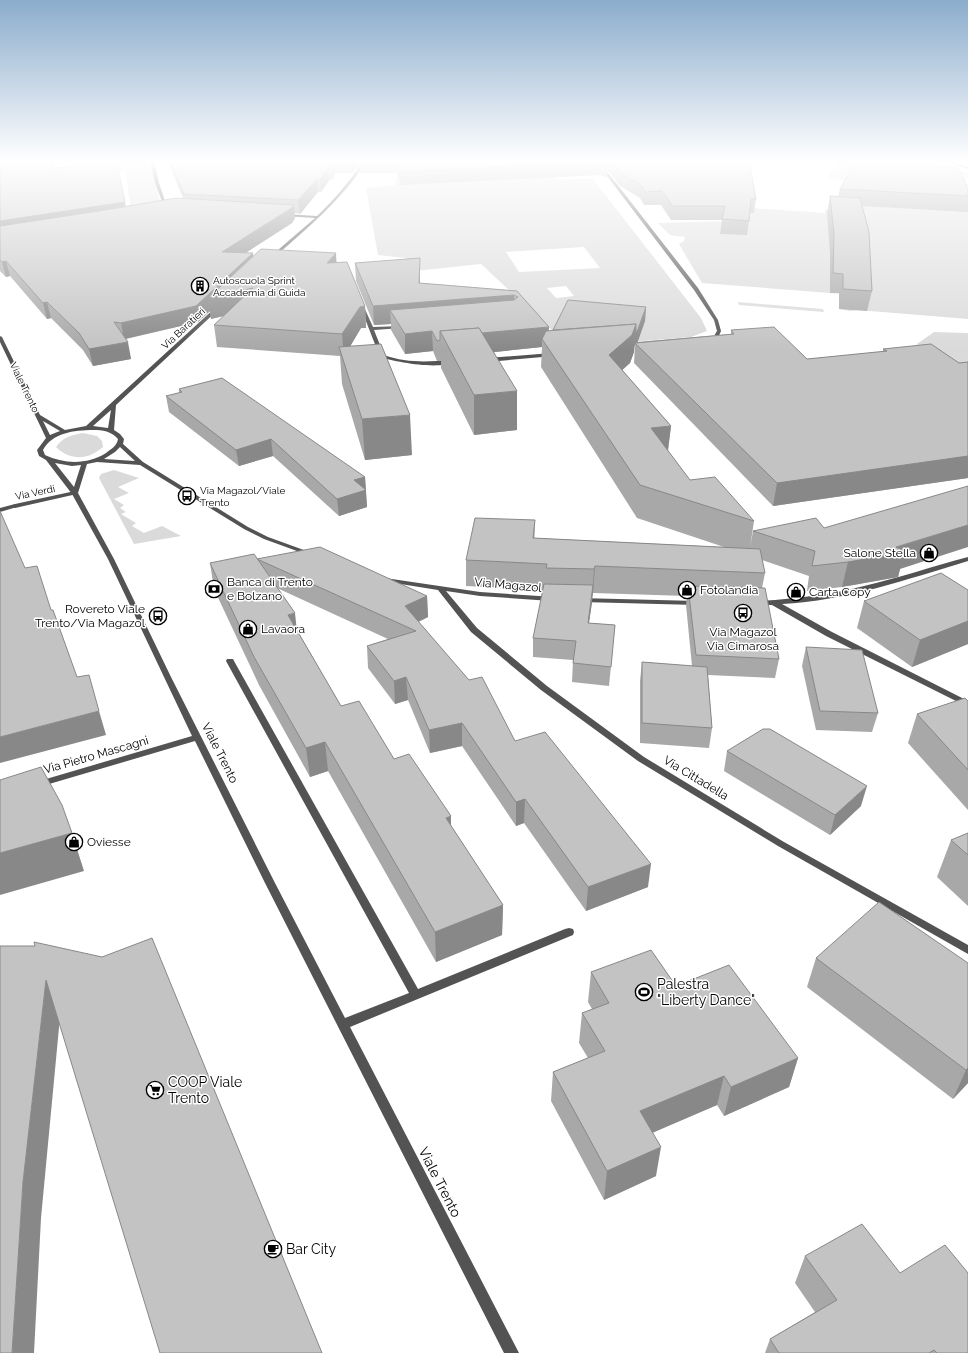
<svg xmlns="http://www.w3.org/2000/svg" width="968" height="1353" viewBox="0 0 968 1353" font-family="Raleway,sans-serif">
  <rect width="100%" height="100%" fill="#fff"/>
  <!-- green -->
  <g fill="#dadada" fill-rule="evenodd">
    <polygon points="63,161 149,161 161,205 131,208 125,171 65,176"/>
    <polygon points="835,161 929,161 968,173 968,177 958,187 968,212 968,319 858,310 850,311 839,309 839,306 844,305 843,294 702,283 679,244 684,241 685,237 670,235 658,223 734,221 734,207 825,213 825,210 838,209 848,181 828,178 836,165"/>
    <path d="M545,170L556,179H593L701,318L707,331L691,337L570,347L481,264L415,271L406,258L378,255L366,188L395,185L397,177ZM584,247L600,268L519,272L506,252ZM566,286L574,296L556,298L547,288Z"/>
    <polygon points="738,302 823,309 824,312 739,305"/>
    <polygon points="934,332 968,333 968,377 931,358 917,344"/>
    <path d="M83,433L97,436L102,441L103,447C89,460 70,461 56,447C63,437 71,435 83,433Z"/>
    <polygon points="114,470 139,478 118,487 129,493 114,499 124,505 120,508 126,512 121,514 136,523 132,526 144,533 162,526 181,536 134,544 99,478 101,474"/>
  </g>
  <g fill="none" stroke-linecap="round" stroke-linejoin="round">
    <!-- pedestrian -->
    <polygon fill="#535353" fill-rule="evenodd" points="75,491 78,493 77,494 15,508 12,506 15,504"/>
    <!-- minor -->
    <g fill="#535353" fill-rule="evenodd">
      <polygon points="150,161 154,161 159,183 168,210 165,209 155,183"/>
      <path d="M360,161H364L365,164C340,201 307,229 273,258H271V256L315,218L284,216L283,214L317,216C334,200 348,183 361,164Z"/>
      <polygon points="590,161 594,161 609,174 698,288 718,320 721,331 718,338 706,341 706,339 714,336 717,331 714,320 694,290 607,176"/>
      <polygon points="942,161 948,161 968,167 968,169"/>
      <path d="M360,306L364,307L373,327L402,326L404,327L402,328L374,330L384,355C406,363 427,362 450,360L453,362C439,370 395,362 380,357Z"/>
      <path d="M216,307L220,308L116,405L114,430L120,434L124,439L123,444L143,462L248,527L268,537L312,553L313,554L312,555H308L264,539L244,529L140,465L97,462L87,464L78,493L114,559L171,677L275,883L345,1018L409,993L226,661L227,659H233L234,661L418,989L565,929L569,928L573,929L574,932L573,935L350,1027L519,1353H504L265,883L195,741L39,787L36,786L35,784L36,782L192,736L108,559L72,494L46,460L39,456L37,450L46,438L0,342V336L2,337L40,415L65,430L86,426ZM111,410L108,428L93,426ZM43,421L60,431L50,435ZM93,430C103,430 111,431 118,439C117,446 111,449 106,453C87,465 64,464 45,455L43,450C52,433 74,430 93,430ZM120,447L135,461L104,459L115,452ZM55,463L72,466L81,465L74,487Z"/>
      <polygon points="552,353 555,355 554,356 487,362 484,360 487,358"/>
      <polygon points="15,504 17,505 17,507 0,512 0,508"/>
      <path d="M968,557V561C908,579 845,601 782,604L832,632L968,701V707L826,636L772,605H758L754,603L758,601C794,599 829,595 864,586C899,578 933,566 968,557Z"/>
      <polygon points="385,578 480,592 554,597 555,599 554,601 551,601 480,596 446,591 477,628 547,686 644,757 784,842 968,945 968,954 778,846 638,761 541,690 471,632 438,590 388,582 385,582 384,580"/>
      <polygon points="579,598 697,601 701,603 697,605 582,602 578,600"/>
    </g>
  </g>
  <!-- wall -->
  <g fill="#a8a8a8">
    <polygon points="168,161 754,161 750,167 756,199 754,213 750,213 747,235 720,234 722,220 671,220 661,205 644,205 640,198 620,186 610,173 607,170 607,178 601,175 401,185 397,173 360,173 359,164 352,173 335,173 333,179 330,179 321,192 318,192 300,214 295,213 295,218 292,223 245,253 254,256 336,253 336,262 365,306 366,328 361,328 350,346 412,455 365,460 342,384 340,356 217,347 214,325 224,316 211,319 210,311 198,322 126,339 131,359 93,366 83,350 51,318 47,319 10,276 6,277 0,271 0,162 54,168 126,207 183,198 169,164"/>
    <polygon points="890,163 968,188 968,212 862,206 872,291 867,311 839,309 839,293 830,293 830,253 827,213 830,196 838,197 840,189"/>
    <polygon points="355,263 420,276 420,283 517,291 548,331 553,330 646,307 645,321 637,342 731,334 731,330 807,359 883,352 883,349 959,363 968,362 968,478 773,506 634,363 635,346 634,346 634,352 630,363 622,370 671,426 668,451 690,480 754,521 750,548 753,531 824,528 900,569 898,577 842,587 807,591 809,576 762,560 765,573 762,588 779,659 775,678 708,675 712,728 709,748 640,743 640,681 642,662 692,666 686,605 687,596 593,593 589,623 615,625 609,686 572,682 573,660 533,657 533,638 543,590 466,586 466,560 534,538 724,547 637,518 541,367 542,347 494,352 517,430 474,435 441,368 441,361 437,361 433,351 405,354 391,330 391,324 374,325 356,281"/>
    <polygon points="179,389 365,477 367,507 339,516 273,456 239,466 169,412 166,396 179,393"/>
    <polygon points="257,559 427,596 428,617 418,622 515,741 648,887 586,911 524,823 516,826 462,746 430,753 408,700 395,704 368,668 367,646 388,639 277,588 297,630 341,706 394,759 451,826 503,905 502,935 436,962 328,771 310,777 259,685 214,589 210,563"/>
    <polygon points="968,590 968,644 912,667 857,628 864,601"/>
    <polygon points="806,647 878,713 872,732 816,730 802,666"/>
    <polygon points="968,701 968,810 908,743 917,714"/>
    <polygon points="727,751 861,806 830,835 724,771"/>
    <polygon points="968,833 968,906 937,877 951,840"/>
    <polygon points="816,958 968,963 968,1083 953,1099 807,987"/>
    <polygon points="591,972 676,986 798,1058 789,1087 724,1116 717,1105 653,1132 656,1176 604,1200 551,1101 553,1072 588,1058 579,1043 582,1013 592,1009 588,1002"/>
    <polygon points="805,1256 900,1273 968,1353 765,1353 770,1339 815,1312 795,1283"/>
  </g>
  <!-- shaded-wall -->
  <g fill="#888">
    <polygon points="52,161 53,161 55,170 53,168"/>
    <polygon points="334,161 335,173 333,179 332,166"/>
    <polygon points="352,161 359,161 359,164 352,173"/>
    <polygon points="748,161 754,161 747,172"/>
    <polygon points="329,166 330,179 321,192 320,179"/>
    <polygon points="317,179 318,192 300,214 298,200"/>
    <polygon points="125,202 127,216 0,235 0,221"/>
    <polygon points="294,205 295,218 292,223 224,267 222,252"/>
    <polygon points="253,253 255,268 253,288 256,308 211,319 210,311 198,322 124,339 121,323"/>
    <polygon points="336,253 337,272 327,263"/>
    <polygon points="420,258 420,302 419,283"/>
    <polygon points="6,261 10,276 6,277 2,262"/>
    <polygon points="514,295 514,314 390,310 391,324 374,325 373,306"/>
    <polygon points="47,302 51,318 47,319 43,303"/>
    <polygon points="365,306 366,328 361,328 344,357 342,334 360,307"/>
    <polygon points="646,307 645,321 637,344 635,343 634,352 630,363 607,384 609,355 636,324"/>
    <polygon points="549,327 548,347 542,339 542,347 476,354 473,334"/>
    <polygon points="432,331 433,351 405,354 405,334"/>
    <polygon points="128,342 131,359 93,366 89,349"/>
    <polygon points="517,391 517,430 474,435 474,395"/>
    <polygon points="410,415 412,455 365,460 362,419"/>
    <polygon points="671,426 667,457 651,428"/>
    <polygon points="271,439 273,456 239,466 236,450"/>
    <polygon points="968,456 968,478 773,506 777,483"/>
    <polygon points="365,477 367,507 339,516 337,499 354,480"/>
    <polygon points="535,520 534,546 532,564 533,538"/>
    <polygon points="968,525 968,547 900,569 898,577 842,587 848,562"/>
    <polygon points="595,566 593,593 592,596 594,569"/>
    <polygon points="593,585 592,603 586,642 588,623"/>
    <polygon points="427,596 428,617 408,627 405,606"/>
    <polygon points="295,613 298,641 288,615"/>
    <polygon points="968,621 968,644 912,667 920,640"/>
    <polygon points="406,677 408,700 395,704 394,681"/>
    <polygon points="99,711 106,735 0,763 0,737"/>
    <polygon points="462,723 462,746 430,753 429,730"/>
    <polygon points="325,742 328,771 310,777 306,748"/>
    <polygon points="867,786 861,806 830,835 835,815"/>
    <polygon points="525,799 524,823 516,826 516,802"/>
    <polygon points="451,816 451,846 446,818"/>
    <polygon points="72,833 84,871 0,895 0,853"/>
    <polygon points="651,864 648,887 586,911 588,887"/>
    <polygon points="503,905 502,935 436,962 435,932"/>
    <polygon points="46,980 60,1017 41,1218 34,1353 12,1353 23,1182"/>
    <polygon points="798,1058 789,1087 724,1116 731,1087"/>
    <polygon points="968,1068 968,1083 953,1099 966,1070"/>
    <polygon points="724,1076 717,1105 636,1140 640,1111"/>
    <polygon points="661,1147 656,1176 604,1200 607,1171"/>
  </g>
  <!-- building -->
  <g fill="#c3c3c3" stroke="#888">
    <polygon points="8,161 52,161 53,168 117,164 125,202 0,221 0,162"/>
    <polygon points="170,161 333,161 332,166 329,166 320,179 317,179 298,200 184,194"/>
    <polygon points="397,161 603,161 607,165 602,162 401,172"/>
    <polygon points="611,161 749,161 756,199 751,199 749,221 722,219 725,206 673,206 662,191 645,192 641,185 621,173"/>
    <polygon points="856,161 889,161 888,163 958,167 968,188 968,196 840,189"/>
    <polygon points="830,196 860,198 869,232 872,291 843,289 843,274 833,273 834,234"/>
    <polygon points="176,198 294,205 290,209 222,252 253,253 196,306 121,323 114,322 128,342 89,349 79,333 47,302 43,303 6,261 2,262 0,260 0,226 99,211"/>
    <polygon points="261,249 336,253 327,263 347,262 365,306 360,307 342,334 214,325 253,288 208,298"/>
    <polygon points="420,258 419,283 517,291 549,327 482,333 479,328 440,331 440,340 437,341 432,331 405,334 390,310 514,300 518,297 514,295 373,306 355,263"/>
    <polygon points="568,300 646,307 637,332 636,332 636,324 553,330"/>
    <polygon points="636,324 632,335 609,355 671,426 651,428 690,480 715,477 754,521 640,485 542,339 546,331"/>
    <polygon points="774,327 807,359 887,351 883,349 931,344 959,363 968,362 968,456 777,483 635,343 734,334 731,330"/>
    <polygon points="479,328 517,391 474,395 440,331"/>
    <polygon points="381,344 410,415 362,419 339,347"/>
    <polygon points="222,378 365,477 354,480 366,490 337,499 271,439 236,450 166,396 182,392 179,389"/>
    <polygon points="968,486 968,525 896,547 905,552 848,562 812,566 815,551 753,531 816,518 824,528"/>
    <polygon points="0,511 25,568 37,566 51,610 53,610 77,677 89,675 99,711 0,737"/>
    <polygon points="475,518 535,520 533,538 760,549 765,573 595,566 594,569 546,568 547,564 466,560"/>
    <polygon points="320,547 427,596 405,606 469,680 482,677 515,741 545,732 651,864 588,887 525,799 516,802 462,723 429,730 406,677 394,681 367,646 416,631 257,559"/>
    <polygon points="254,554 295,613 288,615 341,706 359,701 394,759 409,754 451,816 446,818 503,905 435,932 325,742 306,748 254,657 210,563"/>
    <polygon points="941,573 968,590 968,621 920,640 864,601"/>
    <polygon points="544,584 593,585 588,623 615,625 611,667 573,663 576,641 533,638"/>
    <polygon points="688,586 765,588 779,659 696,655"/>
    <polygon points="806,647 862,650 878,713 820,711"/>
    <polygon points="642,662 707,667 712,728 642,723"/>
    <polygon points="965,698 968,701 968,770 917,714"/>
    <polygon points="763,729 770,729 867,786 835,815 727,751"/>
    <polygon points="41,767 62,805 72,833 0,853 0,780"/>
    <polygon points="968,833 968,855 951,840"/>
    <polygon points="879,902 968,963 968,1068 966,1070 816,958"/>
    <polygon points="152,938 322,1353 160,1353 46,980 23,1182 12,1353 0,1353 0,946 35,946 34,942 102,957"/>
    <polygon points="651,950 676,986 729,965 798,1058 731,1087 724,1076 640,1111 661,1147 607,1171 553,1072 605,1051 582,1013 609,1003 591,972"/>
    <polygon points="862,1224 900,1273 945,1245 968,1273 968,1353 937,1353 934,1350 929,1353 779,1353 770,1339 837,1300 805,1256"/>
  </g>
  <!-- sky -->
  <linearGradient id="sky" x2="0" y2="1"><stop stop-color="#8baccc"/><stop offset="0.46" stop-color="#fff"/><stop offset="1" stop-color="#fff" stop-opacity="0"/></linearGradient>
  <rect width="968" height="350" fill="url(#sky)"/>
  <!-- icons -->
  <defs>
    <symbol id="building-ring" viewBox="-11 -11 22 22"><circle r="9.5" fill="#fff" stroke="#000" stroke-width="1.5"/><path d="M-4-6H4V6H1V3H-1V6H-4ZM-2.5-4.3h1.7v1.8h-1.7ZM.8-4.3h1.7v1.8H.8ZM-2.5-1h1.7V.8h-1.7ZM.8-1h1.7V.8H.8Z" fill="#000"/></symbol>
    <symbol id="bus-ring" viewBox="-11 -11 22 22"><circle r="9.5" fill="#fff" stroke="#000" stroke-width="1.5"/><path d="M-5-6H5V4H4V6H2V4H-2V6H-4V4H-5ZM-3.5-4V0h7V-4ZM-3.5 1.2v1.5H-2V1.2ZM2 1.2v1.5H3.5V1.2Z" fill="#000"/></symbol>
    <symbol id="shop-ring" viewBox="-11 -11 22 22"><circle r="9.5" fill="#fff" stroke="#000" stroke-width="1.5"/><path d="M-5-2.5h2.3a2.7 3.5 0 0 1 5.4 0H5L5.5 6h-11ZM-1.5-2.5h3a1.5 2.3 0 0 0-3 0Z" fill="#000"/></symbol>
    <symbol id="bank-ring" viewBox="-11 -11 22 22"><circle r="9.5" fill="#fff" stroke="#000" stroke-width="1.5"/><path d="M-6-4H6V4H-6ZM0-2.3a2.3 2.3 0 1 0 0 4.6a2.3 2.3 0 1 0 0-4.6Z" fill="#000"/></symbol>
    <symbol id="stadium-ring" viewBox="-11 -11 22 22"><circle r="9.5" fill="#fff" stroke="#000" stroke-width="1.5"/><path d="M0-5a6.5 5 0 1 0 0 10a6.5 5 0 1 0 0-10ZM-3.5-1.8h7v3.6h-7Z" fill="#000"/></symbol>
    <symbol id="supermarket-ring" viewBox="-11 -11 22 22"><circle r="9.5" fill="#fff" stroke="#000" stroke-width="1.5"/><path d="M-6-5.5h2.5l.6 2H6L4.5 2H-2.5L-4.4-4H-6ZM-1.5 3.2a1.3 1.3 0 1 0 .1 0ZM3 3.2a1.3 1.3 0 1 0 .1 0Z" fill="#000"/></symbol>
    <symbol id="cafe-ring" viewBox="-11 -11 22 22"><circle r="9.5" fill="#fff" stroke="#000" stroke-width="1.5"/><path d="M-5.5-4.5H6V0H3Q3 3.5 0 3.5H-2.5Q-5.5 3.5-5.5 0ZM3-3.2v2h1.7v-2ZM-6 4.5H4V6H-6Z" fill="#000"/></symbol>
  </defs>
  <g fill-rule="evenodd">
    <use href="#building-ring" x="190" y="276" width="20" height="20"/>
    <use href="#bus-ring" x="177" y="486" width="20" height="20"/>
    <use href="#shop-ring" x="919" y="543" width="20" height="20"/>
    <use href="#bank-ring" x="204" y="579" width="20" height="20"/>
    <use href="#shop-ring" x="677" y="580" width="20" height="20"/>
    <use href="#shop-ring" x="786" y="582" width="20" height="20"/>
    <use href="#bus-ring" x="733" y="603" width="20" height="20"/>
    <use href="#bus-ring" x="148" y="606" width="20" height="20"/>
    <use href="#shop-ring" x="238" y="619" width="20" height="20"/>
    <use href="#shop-ring" x="64" y="832" width="20" height="20"/>
    <use href="#stadium-ring" x="634" y="982" width="20" height="20"/>
    <use href="#supermarket-ring" x="145" y="1080" width="20" height="20"/>
    <use href="#cafe-ring" x="263" y="1239" width="20" height="20"/>
  </g>
  <g text-anchor="middle" stroke-width="3" stroke-linejoin="round" paint-order="stroke">
    <!-- far-poi labels -->
    <g font-size="10" fill="#000" stroke="#fff" text-anchor="start">
      <text x="213" y="284">Autoscuola Sprint<tspan x="213" dy="12">Accademia di Guida</tspan></text>
      <text x="200" y="494">Via Magazol/Viale<tspan x="200" dy="12">Trento</tspan></text>
    </g>
    <!-- far-street labels -->
    <g font-size="10" fill="#000" stroke="#fff">
      <text transform="translate(183 328) rotate(-43)" y="4">Via Baratieri</text>
      <text transform="translate(25 387) rotate(64)" y="4">Viale Trento</text>
      <text transform="translate(35 492) rotate(-12)" y="4">Via Verdi</text>
    </g>
    <!-- poi labels -->
    <g font-size="12" fill="#000" stroke="#fff" text-anchor="start">
      <text x="916" y="557" text-anchor="end">Salone Stella</text>
      <text x="227" y="586">Banca di Trento<tspan x="227" dy="14">e Bolzano</tspan></text>
      <text x="700" y="594">Fotolandia</text>
      <text x="809" y="596">Carta Copy</text>
      <text x="145" y="613" text-anchor="end">Rovereto Viale<tspan x="145" dy="14">Trento/Via Magazol</tspan></text>
      <text x="261" y="633">Lavaora</text>
      <text x="743" y="636" text-anchor="middle">Via Magazol<tspan x="743" dy="14">Via Cimarosa</tspan></text>
      <text x="87" y="846">Oviesse</text>
    </g>
    <!-- street labels -->
    <g font-size="12" fill="#000" stroke="#fff">
      <text transform="translate(508 585) rotate(5)" y="4">Via Magazol</text>
      <text transform="translate(220 753) rotate(63)" y="4">Viale Trento</text>
      <text transform="translate(96 755) rotate(-16)" y="4">Via Pietro Mascagni</text>
      <text transform="translate(696 778) rotate(31)" y="4">Via Cittadella</text>
    </g>
    <!-- near-poi labels -->
    <g font-size="14" fill="#000" stroke="#fff" text-anchor="start">
      <text x="657" y="989">Palestra<tspan x="657" dy="16">"Liberty Dance"</tspan></text>
      <text x="168" y="1087">COOP Viale<tspan x="168" dy="16">Trento</tspan></text>
      <text x="286" y="1254">Bar City</text>
    </g>
    <!-- near-street labels -->
    <g font-size="14" fill="#000" stroke="#fff">
      <text transform="translate(440 1182) rotate(63)" y="5">Viale Trento</text>
    </g>
  </g>
</svg>
